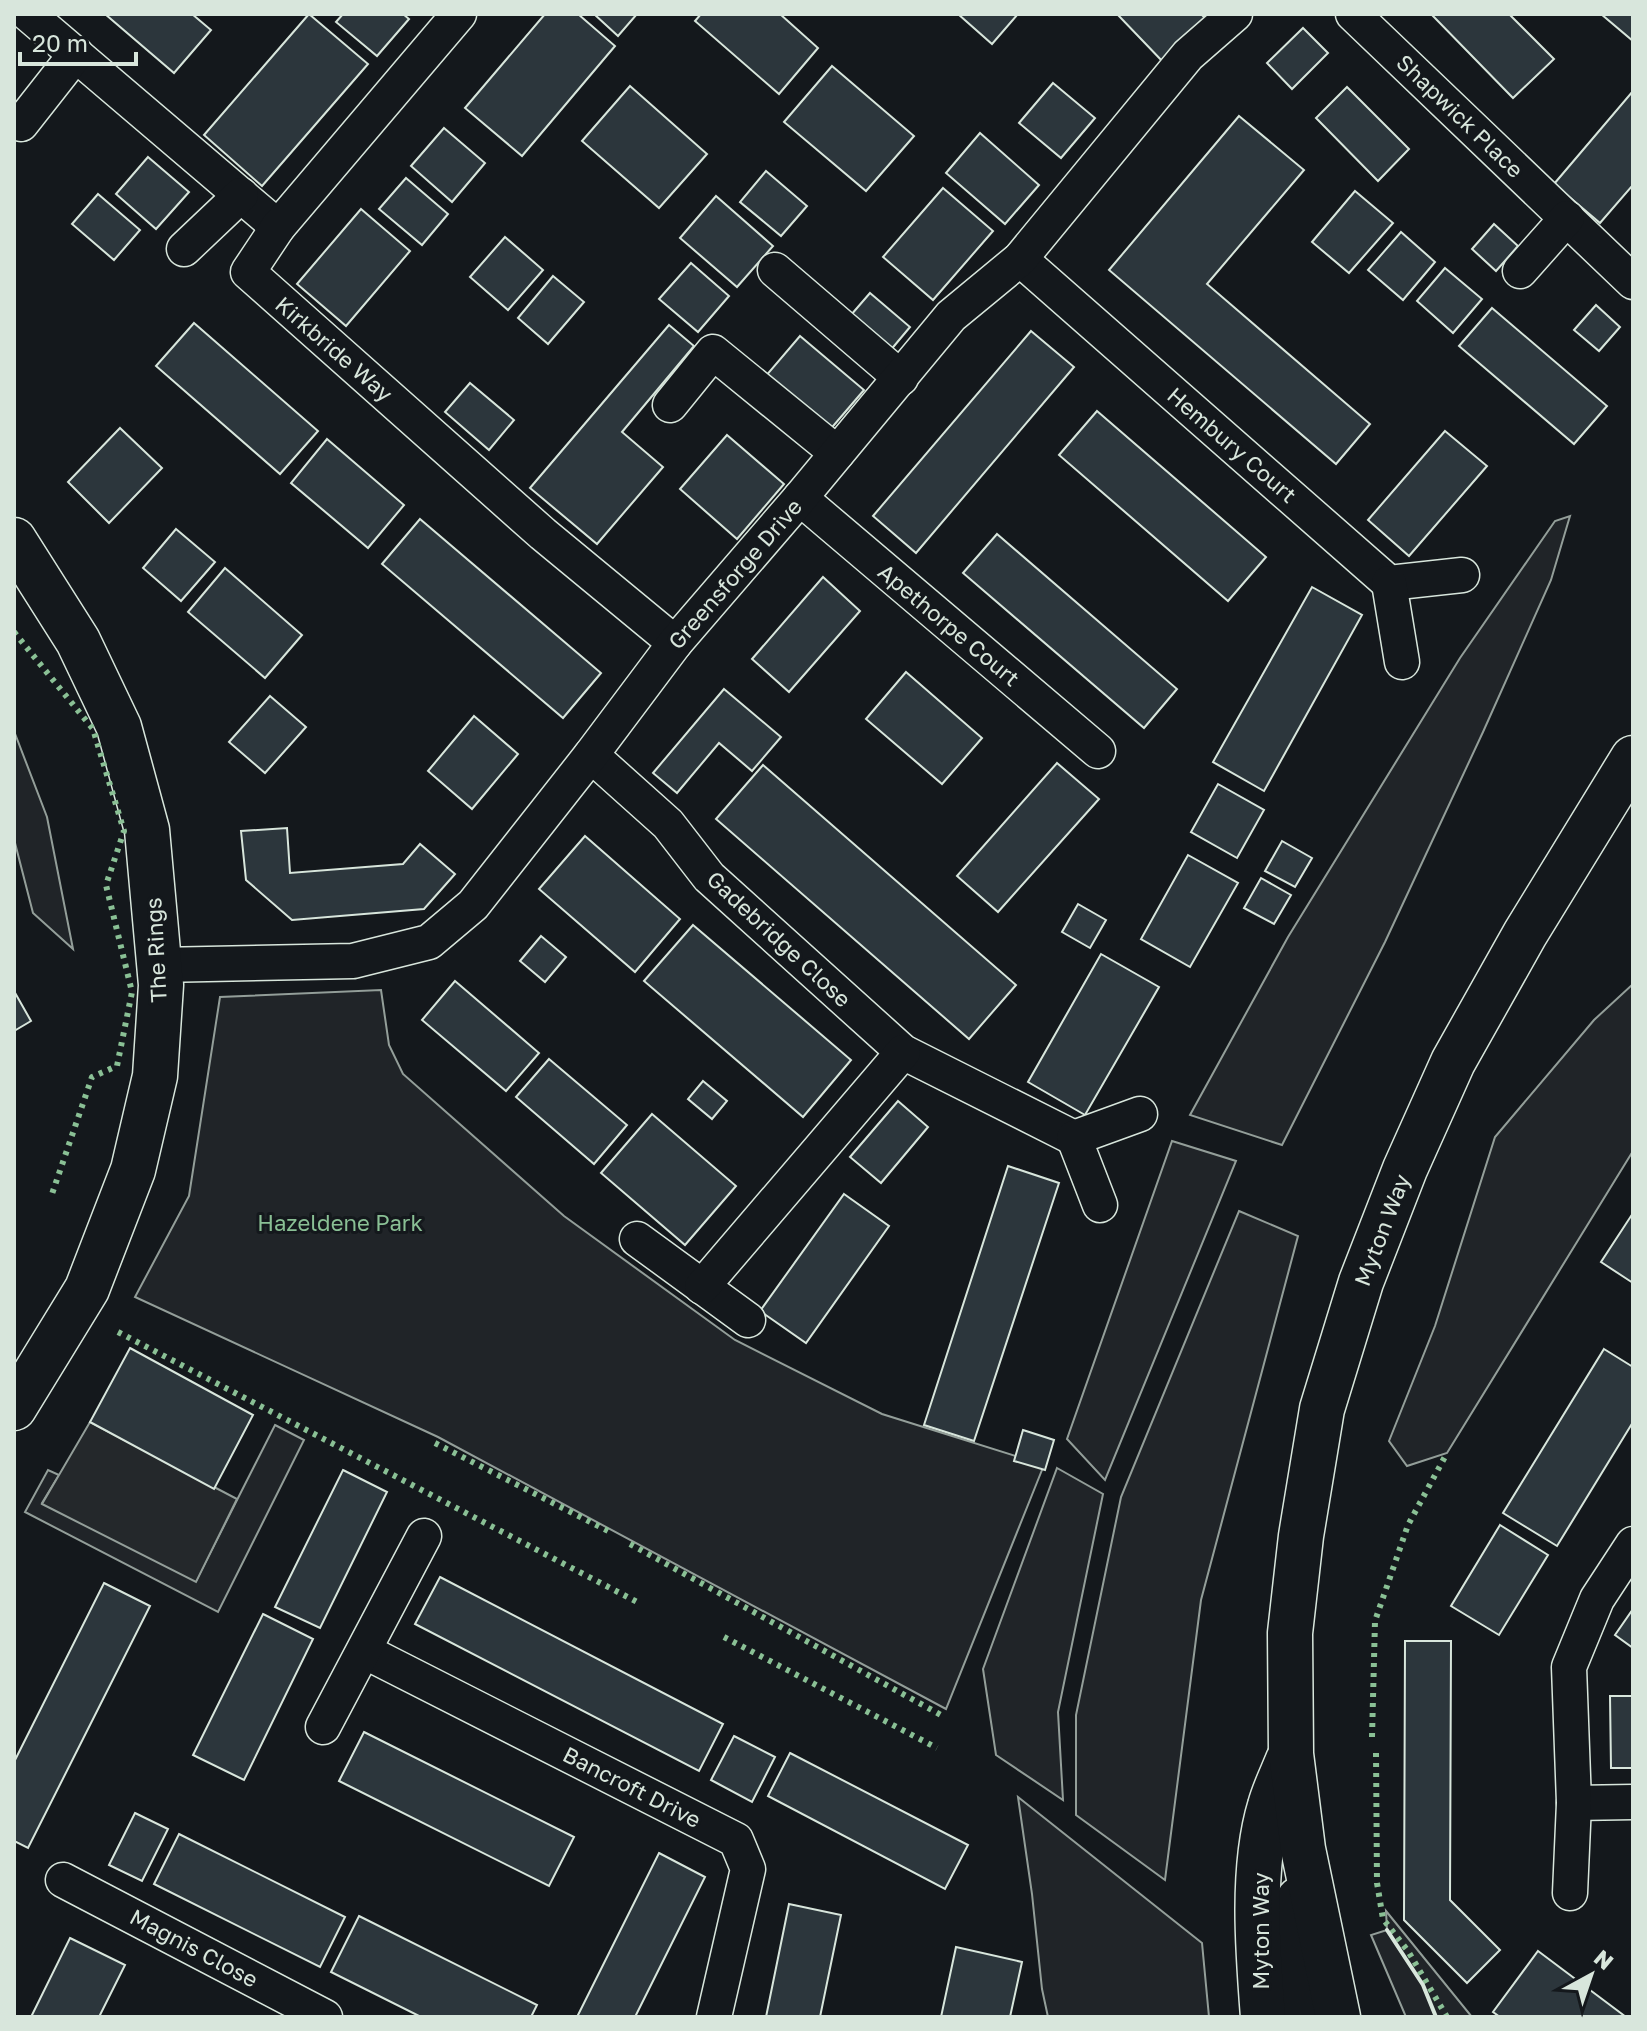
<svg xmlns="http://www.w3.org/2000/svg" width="1647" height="2031" viewBox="0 0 1647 2031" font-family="'Golos Text',sans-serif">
  <rect width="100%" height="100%" fill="#14181c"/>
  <!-- green -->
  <g fill="#202428" stroke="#939e99" stroke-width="2">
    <polygon points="1570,516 1551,580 1483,732 1385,942 1282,1145 1190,1115 1288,937 1460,658 1555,521"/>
    <polygon points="14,731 47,817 73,949 33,913 14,839"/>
    <polygon points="1633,984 1633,1151 1447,1453 1407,1466 1389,1441 1435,1326 1495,1137 1594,1020"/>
    <polygon points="381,990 389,1045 403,1074 564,1216 735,1340 882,1414 1044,1465 946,1709 438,1437 135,1297 189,1196 220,997"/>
    <polygon points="1172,1141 1236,1161 1105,1480 1067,1439"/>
    <polygon points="1239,1211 1298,1236 1201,1600 1165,1880 1076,1815 1076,1715 1121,1497"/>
    <polygon points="275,1425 304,1440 218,1612 25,1512 48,1470 59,1475 42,1503 196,1581"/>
    <polygon points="1057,1468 1103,1494 1058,1712 1063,1800 996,1755 983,1669"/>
    <polygon points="1018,1797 1202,1943 1209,2017 1048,2017 1042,1989 1032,1894"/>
    <polygon points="1386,1911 1472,2017 1406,2017 1371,1935 1387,1930"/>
  </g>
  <!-- parking -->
  <polygon fill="#24282b" stroke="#939e99" stroke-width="2" points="90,1422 237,1499 196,1582 42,1504"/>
  <!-- building -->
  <g fill="#2c363c" stroke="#d8e6dc" stroke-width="2">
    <polygon points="105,14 192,14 211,30 174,73"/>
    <polygon points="309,14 368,64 262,186 204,135"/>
    <polygon points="343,14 403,14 409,19 377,56 336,22"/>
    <polygon points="545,14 578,14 615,46 522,156 465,108"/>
    <polygon points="594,14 637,14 618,36"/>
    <polygon points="701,14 780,14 818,48 779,94 695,21"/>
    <polygon points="958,14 1018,14 992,44"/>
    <polygon points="1117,14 1201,14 1209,22 1165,64"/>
    <polygon points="1431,14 1509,14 1554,59 1513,98"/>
    <polygon points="1601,14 1633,14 1633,41"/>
    <polygon points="1303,28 1328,53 1292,89 1267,63"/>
    <polygon points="832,66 914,136 866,191 784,122"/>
    <polygon points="1053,83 1095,118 1061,158 1019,123"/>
    <polygon points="630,86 707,154 659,208 582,141"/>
    <polygon points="1347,87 1409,149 1378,181 1316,118"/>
    <polygon points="1633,91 1633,185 1600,223 1554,184"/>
    <polygon points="1239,116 1304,170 1207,284 1370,424 1336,464 1109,270"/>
    <polygon points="444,128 485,163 452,202 411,166"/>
    <polygon points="980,133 1039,185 1005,224 946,173"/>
    <polygon points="148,157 189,192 156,229 116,194"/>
    <polygon points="766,171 807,206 781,236 740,202"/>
    <polygon points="406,178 448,214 422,245 379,209"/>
    <polygon points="943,188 993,231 933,300 883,257"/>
    <polygon points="1355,191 1393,223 1349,273 1312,242"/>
    <polygon points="98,194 140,230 114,260 72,224"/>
    <polygon points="716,196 773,246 737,287 680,238"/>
    <polygon points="361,209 410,251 346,326 297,284"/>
    <polygon points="1494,224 1518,246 1496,271 1472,249"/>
    <polygon points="1401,232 1435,262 1403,300 1368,270"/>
    <polygon points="505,237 543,270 508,310 470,277"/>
    <polygon points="691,263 729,296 698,332 659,299"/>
    <polygon points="1445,268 1482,299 1453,333 1417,301"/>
    <polygon points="553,276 584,302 548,344 518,318"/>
    <polygon points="870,293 910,327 879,364 838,330"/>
    <polygon points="1596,305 1620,327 1599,351 1574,330"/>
    <polygon points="1492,308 1607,406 1574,444 1459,346"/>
    <polygon points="194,323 318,431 280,474 156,366"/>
    <polygon points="669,325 694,346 622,432 663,467 597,544 530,488"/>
    <polygon points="1031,331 1074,367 916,553 873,516"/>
    <polygon points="800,336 864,390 822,439 759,384"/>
    <polygon points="470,383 514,420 489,450 445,412"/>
    <polygon points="1097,411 1266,557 1228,601 1059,455"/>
    <polygon points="120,428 162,468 109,523 68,482"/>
    <polygon points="1445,431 1487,466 1409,556 1368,520"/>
    <polygon points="727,435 784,484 737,539 680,489"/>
    <polygon points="327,439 404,505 368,548 291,483"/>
    <polygon points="420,519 601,673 563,718 382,564"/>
    <polygon points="176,529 215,562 181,601 143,568"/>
    <polygon points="997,534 1177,689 1144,728 963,573"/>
    <polygon points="225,568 302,635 265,678 188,612"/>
    <polygon points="823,577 860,611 789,692 752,659"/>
    <polygon points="1312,587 1362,615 1264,791 1213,762"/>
    <polygon points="906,672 982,738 942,784 866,719"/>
    <polygon points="724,689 781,737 752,771 719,743 677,793 653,773"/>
    <polygon points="270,696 306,727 265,773 229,742"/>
    <polygon points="474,716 518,754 472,809 428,771"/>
    <polygon points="1057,763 1099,799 998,912 957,876"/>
    <polygon points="763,765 1016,985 969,1039 716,819"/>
    <polygon points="1218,784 1264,810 1237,858 1191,832"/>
    <polygon points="287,828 290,873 403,864 420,844 455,874 424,909 292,920 246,880 241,831"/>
    <polygon points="585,836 680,919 635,972 539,889"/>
    <polygon points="1282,841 1312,858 1295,887 1265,871"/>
    <polygon points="1188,855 1238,883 1190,967 1141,939"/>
    <polygon points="1261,878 1291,895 1274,924 1244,908"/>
    <polygon points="1078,904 1106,920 1090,948 1062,932"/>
    <polygon points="693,925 851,1060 803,1117 644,981"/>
    <polygon points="541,936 566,957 545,982 520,961"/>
    <polygon points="1101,954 1159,987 1085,1115 1028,1082"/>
    <polygon points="455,981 539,1053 506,1091 422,1020"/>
    <polygon points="14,991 31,1021 14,1031"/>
    <polygon points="549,1059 627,1125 594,1164 516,1097"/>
    <polygon points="703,1081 727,1101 712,1119 688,1099"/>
    <polygon points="898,1101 928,1127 881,1183 850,1157"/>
    <polygon points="652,1114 736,1186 685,1245 601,1173"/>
    <polygon points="1008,1166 1059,1183 974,1441 924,1425"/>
    <polygon points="844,1194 889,1226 806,1343 760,1311"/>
    <polygon points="1633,1213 1633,1283 1601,1262"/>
    <polygon points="130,1348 253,1415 214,1489 90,1422"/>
    <polygon points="1604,1349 1633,1367 1633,1422 1557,1546 1503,1513"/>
    <polygon points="1023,1430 1054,1440 1045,1470 1014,1461"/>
    <polygon points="343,1470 387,1492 320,1628 275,1607"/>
    <polygon points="1500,1525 1548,1555 1499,1635 1451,1606"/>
    <polygon points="440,1577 723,1724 699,1771 415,1624"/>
    <polygon points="104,1583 150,1606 28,1848 14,1841 14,1762"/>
    <polygon points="1633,1609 1633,1648 1615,1635"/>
    <polygon points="263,1614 313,1639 244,1780 193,1755"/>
    <polygon points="1405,1641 1451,1641 1450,1900 1500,1950 1467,1983 1404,1920"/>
    <polygon points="1610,1696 1633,1696 1633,1768 1611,1768"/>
    <polygon points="364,1732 574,1837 549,1886 339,1781"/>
    <polygon points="734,1736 775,1757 752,1802 711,1780"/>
    <polygon points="790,1753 968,1845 945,1889 768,1796"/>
    <polygon points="135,1813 168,1829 142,1881 109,1865"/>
    <polygon points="179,1834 345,1917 320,1967 154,1884"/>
    <polygon points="659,1853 705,1877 635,2017 577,2017"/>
    <polygon points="789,1904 841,1915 820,2017 766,2017"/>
    <polygon points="359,1916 537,2005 531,2017 421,2017 331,1972"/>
    <polygon points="70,1938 125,1965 99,2017 31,2017"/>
    <polygon points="956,1947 1022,1962 1010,2017 941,2017"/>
    <polygon points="1538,1951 1626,2017 1500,2017 1493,2012"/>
  </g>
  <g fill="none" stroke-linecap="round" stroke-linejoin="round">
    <defs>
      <g id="street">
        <polyline points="28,14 278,227"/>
        <polyline points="459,14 278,227 248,272 543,534 675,643"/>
        <polyline points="1353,14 1633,282"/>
        <polyline points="21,124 76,54"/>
        <polyline points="184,249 241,195"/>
        <polyline points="1020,259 1389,583 1462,575"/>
        <polyline points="775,270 901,378"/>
        <polyline points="1520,271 1567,218"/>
        <polyline points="670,405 713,352 837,453"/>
        <polyline points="800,498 1098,751"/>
        <polyline points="1389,583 1402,662"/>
        <polyline points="591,755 668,824 709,877 903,1052 1074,1138"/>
        <polyline points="159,965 353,961 429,942 473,905 591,755 675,643 800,498 951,316 1020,259 1188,55 1235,14"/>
        <polyline points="1100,1205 1074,1138 1140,1114"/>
        <polyline points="637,1239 748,1320"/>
        <polyline points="702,1287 903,1052"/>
        <polyline points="364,1651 736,1840 748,1869 714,2017"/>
        <polyline points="323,1727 424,1536"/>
        <polyline points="1574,1803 1633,1802"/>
        <polyline points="63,1880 325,2017"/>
        <polyline points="1570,1893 1574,1803 1569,1667 1597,1599 1633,1544"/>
      </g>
      <g id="secondary">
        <polyline points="14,540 78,641 119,727 147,830 161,985 155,1076 133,1170 87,1289 14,1408"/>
        <polyline points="1299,1899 1294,1972 1302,2017"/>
        <path d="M1263,2017C1258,1953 1251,1868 1270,1806C1274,1791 1282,1775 1288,1760"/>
        <polyline points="1338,2017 1303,1849 1291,1754 1290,1633 1301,1536 1322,1409 1361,1282 1405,1169 1453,1062 1525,934 1633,758"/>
      </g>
    </defs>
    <!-- street casing -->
    <use href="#street" stroke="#d8e6dc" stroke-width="37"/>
    <!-- secondary casing -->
    <use href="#secondary" stroke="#d8e6dc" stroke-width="47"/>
    <!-- street -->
    <use href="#street" stroke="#14181c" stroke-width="34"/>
    <!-- secondary -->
    <use href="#secondary" stroke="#14181c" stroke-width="44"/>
    <!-- hedge -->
    <g stroke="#8ac095" stroke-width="6" stroke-dasharray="4 6" stroke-linecap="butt">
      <polyline points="14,632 93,729 124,831 106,885 132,992 117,1066 92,1077 52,1194"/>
      <polyline points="118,1332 641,1604"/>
      <polyline points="435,1443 610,1532"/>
      <polyline points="630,1544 941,1715"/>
      <polyline points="724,1637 937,1748"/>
      <polyline points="1372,1737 1375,1621 1408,1525 1447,1453"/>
      <polyline points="1376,1753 1377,1883 1383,1919 1408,1951 1447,2017"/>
    </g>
    <!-- wall -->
    <polyline stroke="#d8e6dc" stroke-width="4" points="1387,1930 1423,1985 1436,2017"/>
  </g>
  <g text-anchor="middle" stroke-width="6" stroke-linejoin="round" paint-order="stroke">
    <!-- street labels -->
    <g font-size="22" fill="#d8e6dc" stroke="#14181c">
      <text transform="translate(1460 116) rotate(44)" y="8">Shapwick Place</text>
      <text transform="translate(334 349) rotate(41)" y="8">Kirkbride Way</text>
      <text transform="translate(1232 445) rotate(41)" y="8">Hembury Court</text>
      <text transform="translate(735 574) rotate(-49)" y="8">Greensforge Drive</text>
      <text transform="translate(949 625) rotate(40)" y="8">Apethorpe Court</text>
      <text transform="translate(779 939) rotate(43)" y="8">Gadebridge Close</text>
      <text transform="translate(156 950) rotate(-93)" y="8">The Rings</text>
      <text transform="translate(1382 1230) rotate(-69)" y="8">Myton Way</text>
      <text transform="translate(632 1787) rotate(27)" y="8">Bancroft Drive</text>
      <text transform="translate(1261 1931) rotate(-90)" y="8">Myton Way</text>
      <text transform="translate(194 1948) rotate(28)" y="8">Magnis Close</text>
    </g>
    <!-- park labels -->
    <g font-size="22" fill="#8ac095" stroke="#14181c">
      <text x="340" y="1231">Hazeldene Park</text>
    </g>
  </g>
  <!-- border -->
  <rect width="1647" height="2031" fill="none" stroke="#d8e6dc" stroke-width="32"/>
  <!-- north arrow -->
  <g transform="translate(1591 1975) rotate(40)" stroke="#14181c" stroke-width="6" paint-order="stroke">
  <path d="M0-6L14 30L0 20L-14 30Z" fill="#d8e6dc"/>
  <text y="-12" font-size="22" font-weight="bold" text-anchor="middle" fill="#d8e6dc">N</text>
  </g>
  <!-- scale -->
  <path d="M20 52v12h116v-12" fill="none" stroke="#d8e6dc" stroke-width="4"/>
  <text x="32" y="52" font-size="24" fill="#d8e6dc" stroke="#14181c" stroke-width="6" paint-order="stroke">20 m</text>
</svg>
